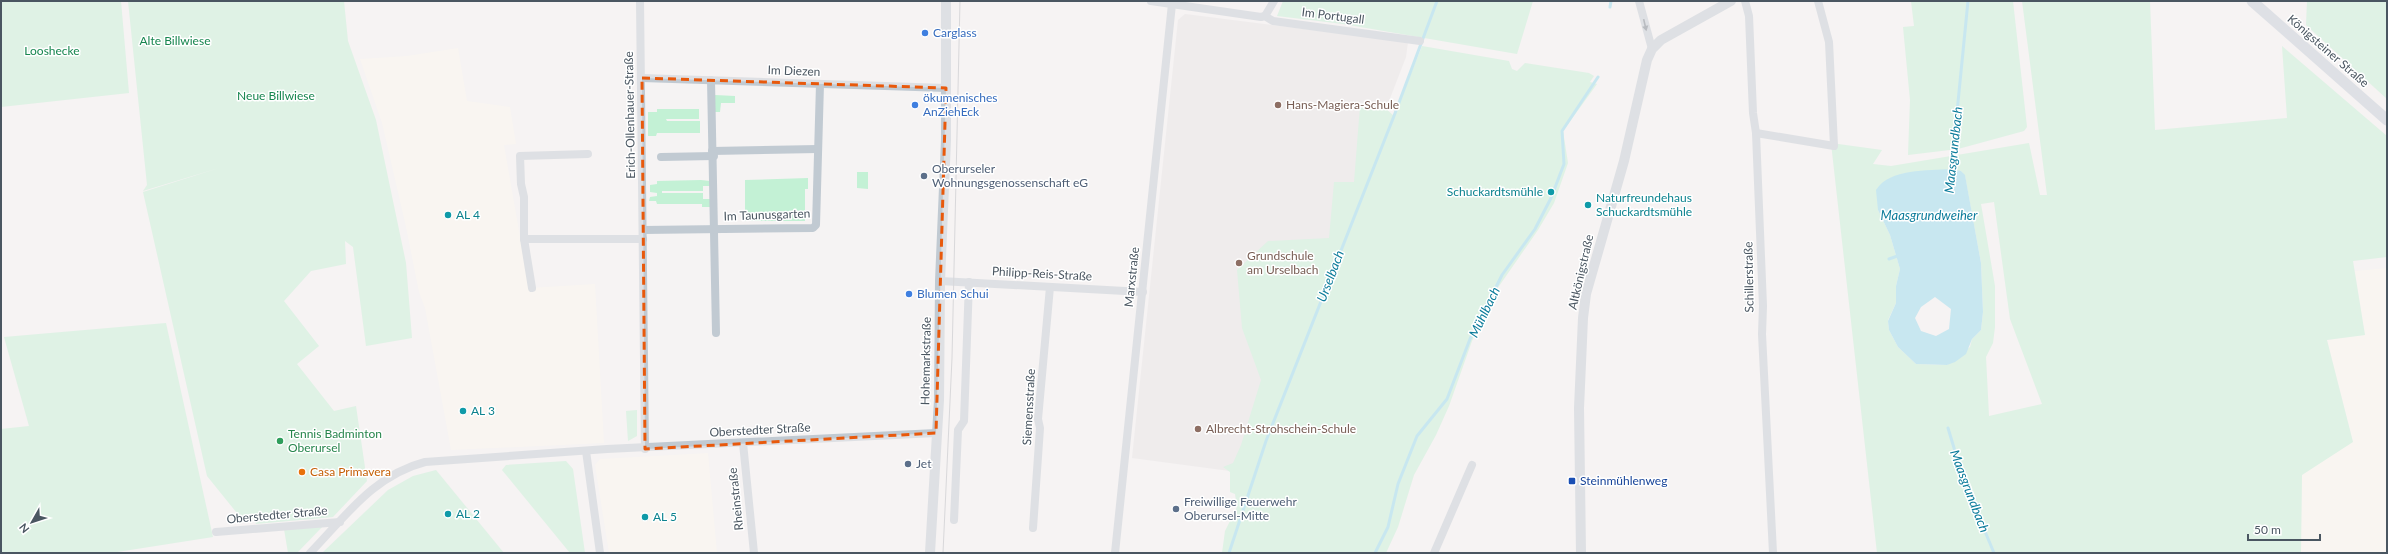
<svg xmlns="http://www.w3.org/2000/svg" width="2388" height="554" viewBox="0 0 2388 554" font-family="Lato,sans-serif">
  <rect width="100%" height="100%" fill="#f5f3f3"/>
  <!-- commercial -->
  <g fill="#fdf9ef">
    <polygon points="458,48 467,101 510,107 516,144 504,145 529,288 595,284 604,443 451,450 425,308 419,292 406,227 382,123 360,59 407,56"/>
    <polygon points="2387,268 2387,553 2301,553 2302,475 2353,441 2327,340 2365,335 2355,271"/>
    <polygon points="708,453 717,553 609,553 595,465 600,459"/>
  </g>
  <!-- education -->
  <polygon fill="#e6e4e5" points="1185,14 1408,42 1406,57 1245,473 1132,458 1178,20"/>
  <!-- green -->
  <g fill="#c3f1d5" fill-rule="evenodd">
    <polygon points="1,1 121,1 129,93 1,107"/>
    <polygon points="128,1 344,1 348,41 376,120 406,263 412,338 366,346 353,247 345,241 346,264 311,271 284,301 319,346 297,364 334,411 356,406 367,481 333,517 256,524 252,517 245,523 207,476 143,192 219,168 143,191 147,185"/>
    <polygon points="1283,1 1533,1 1517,54 1343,24 1277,16"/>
    <polygon points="1911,1 2013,1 2027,127 2024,131 1958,149 1908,155 1910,100 1903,27 1914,26"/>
    <path d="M2022,1H2150L2155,130L2287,118L2282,46L2387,136V257L2353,261L2365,335L2327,340L2353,442L2302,475L2301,553H1877L1831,143L1882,150L1873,164L1891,166L2029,143L2040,195H2047ZM1951,170L1961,171L1965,176L1981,263L1983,312L1981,330L1972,339L1970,347L1947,365L1916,364L1898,347L1889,330L1888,320L1896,303V286L1900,269L1890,235L1878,210L1901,174ZM1994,202L2010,319L2042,404L1989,416L1986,357L1993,343L1995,327V286L1981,204Z"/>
    <polygon points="2307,1 2387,1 2387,99 2306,25"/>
    <polygon points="1422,46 1509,61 1512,69 1517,71 1525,63 1589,73 1594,76 1590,82 1597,84 1563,131 1568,163 1554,203 1538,230 1497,289 1472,341 1449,406 1436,435 1414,475 1398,527 1386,553 1222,553 1225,531 1237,507 1235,494 1230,492 1230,472 1223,467 1233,463 1241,445 1261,380 1242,328 1237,270 1268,241 1329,238 1334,182 1354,182 1360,106 1384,107 1394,116"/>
    <polygon points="715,95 735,96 735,103 721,103 720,112 715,112"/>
    <polygon points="657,109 699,109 699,119 666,119 667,121 700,121 700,133 657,133 656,136 648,136 648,112 657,112"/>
    <polygon points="857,172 868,172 868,189 857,188"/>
    <polygon points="808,178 808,189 805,189 805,221 745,221 745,180"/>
    <polygon points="701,180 710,181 710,186 703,186 703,191 662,191 662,193 703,193 703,199 710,199 710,207 702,207 702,204 657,204 656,201 649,201 650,197 657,196 657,193 650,192 650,185 657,184 657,181"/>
    <polygon points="166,323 213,537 111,553 1,553 1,429 29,426 4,337"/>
    <polygon points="637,410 637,436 628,441 626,411"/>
    <polygon points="566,461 573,469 585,553 570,553 502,470 506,465"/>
    <polygon points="436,470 504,553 322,553 388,490 413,476"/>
    <polygon points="324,525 297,553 288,553 284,529"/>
  </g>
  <!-- water -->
  <path fill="#90daee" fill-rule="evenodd" d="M1951,169L1961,171L1965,175L1981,263L1983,312L1981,330L1972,339L1966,354L1955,362L1947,365L1916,364L1898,347L1889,330L1888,321L1896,303V286L1900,269L1890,235L1878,210L1876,190C1890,168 1928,171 1951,169ZM1935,297L1951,309L1949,329L1936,336L1921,331L1915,318L1921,307Z"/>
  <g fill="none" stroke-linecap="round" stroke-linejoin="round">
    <!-- stream -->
    <g stroke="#90daee" stroke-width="3">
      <polyline points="1610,7 1611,1"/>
      <polyline points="1951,173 1968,1"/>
      <polyline points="1889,259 1900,255"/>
      <polyline points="1948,428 1964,481 1994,553"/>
      <polyline points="1229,553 1266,441 1394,116 1437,1"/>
      <polyline points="1375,553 1388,527 1398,484 1417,436 1447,399 1470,339 1502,275 1535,229 1551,198 1564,164 1562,131 1598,77"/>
    </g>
    <!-- minor -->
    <g stroke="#c1cad2" stroke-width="8">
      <polyline points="640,1 645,449"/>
      <polyline points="1151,1 1261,17 1265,16 1273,21 1420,41"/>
      <polyline points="1639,1 1652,49"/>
      <polyline points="1745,1 1749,16 1753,113 1756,133 1763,306 1762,334 1773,553"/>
      <polyline points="1265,16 1274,1"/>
      <polyline points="642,78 946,88"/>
      <polyline points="711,80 716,333"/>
      <polyline points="1756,133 1834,146 1829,42 1818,1"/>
      <polyline points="712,151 818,149"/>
      <polyline points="661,157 714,156"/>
      <polyline points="643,230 813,228 816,225 820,84"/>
      <polyline points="524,239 643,239"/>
      <polyline points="940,281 1143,292"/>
      <polyline points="532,288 524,239 524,197 521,184 520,156 588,154"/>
      <polyline points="743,443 754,553"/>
      <polyline points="586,451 600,553"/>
      <polyline points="954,520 958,430 964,421 969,282"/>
      <polyline points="1033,528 1040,428 1038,419 1050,287"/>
      <polyline points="216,532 340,522"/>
      <path d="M310,553C345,517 374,475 425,462L607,449L936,433"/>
      <polyline points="1115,553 1172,4"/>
      <polyline points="1434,553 1472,465"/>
    </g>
    <!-- tertiary -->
    <g stroke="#c1cad2" stroke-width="10">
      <polyline points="930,553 939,400 940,281 946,140 946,1"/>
      <polyline points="1581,553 1579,408 1583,318 1586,294 1624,161 1647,60 1652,49 1661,40 1731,1"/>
    </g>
    <!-- secondary -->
    <polyline stroke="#c1cbd6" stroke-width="11" points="2252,1 2387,120"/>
    <!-- tram -->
    <polyline stroke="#b5b8bd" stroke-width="1" points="943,553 952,358 960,1"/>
  </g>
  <!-- one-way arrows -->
  <defs><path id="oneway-solid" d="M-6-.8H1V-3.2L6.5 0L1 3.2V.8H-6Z"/></defs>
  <use fill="#6e7983" href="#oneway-solid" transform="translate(1645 25) rotate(77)"/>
  <!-- marked area -->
  <path d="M0 0H2388V554H0ZM642,78L946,88L936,433L645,449Z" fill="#f5f3f3" fill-opacity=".55" fill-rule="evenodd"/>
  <path fill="none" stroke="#e8590c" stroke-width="3" stroke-dasharray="8 5" stroke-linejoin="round" d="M642,78L946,88L936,433L645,449Z"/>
  <!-- markers -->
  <g fill="#3f7fe0" stroke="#fff" stroke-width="1.5">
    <circle cx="925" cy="33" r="4"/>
    <circle cx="915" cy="105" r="4"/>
    <circle cx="909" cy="294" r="4"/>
  </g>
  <g fill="#8d6e63" stroke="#fff" stroke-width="1.5">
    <circle cx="1278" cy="105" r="4"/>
    <circle cx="1239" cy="263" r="4"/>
    <circle cx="1198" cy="429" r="4"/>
  </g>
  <g fill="#5c6f8a" stroke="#fff" stroke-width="1.5">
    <circle cx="924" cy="176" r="4"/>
    <circle cx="908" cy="464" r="4"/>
    <circle cx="1176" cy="509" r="4"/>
  </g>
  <g fill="#0f9aa8" stroke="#fff" stroke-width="1.5">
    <circle cx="1551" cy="192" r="4"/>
    <circle cx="1588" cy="205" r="4"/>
    <circle cx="448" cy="215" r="4"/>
    <circle cx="463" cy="411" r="4"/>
    <circle cx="448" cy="514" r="4"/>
    <circle cx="645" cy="517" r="4"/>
  </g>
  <circle fill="#2e9e5b" stroke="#fff" stroke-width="1.5" cx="280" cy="441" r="4"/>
  <circle fill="#e8710a" stroke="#fff" stroke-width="1.5" cx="302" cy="472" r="4"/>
  <rect fill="#1a4fb4" stroke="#fff" stroke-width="1.5" x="1568" y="477" width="8" height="8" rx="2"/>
  <g text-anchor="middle" stroke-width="3" stroke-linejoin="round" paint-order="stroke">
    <!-- street labels -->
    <g font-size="12" fill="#4a5661" stroke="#fff">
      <text transform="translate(1333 16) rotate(7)" y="4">Im Portugall</text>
      <text transform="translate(2328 51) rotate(41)" y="4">Königsteiner Straße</text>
      <text transform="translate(794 71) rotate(2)" y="4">Im Diezen</text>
      <text transform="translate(630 115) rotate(-91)" y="4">Erich-Ollenhauer-Straße</text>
      <text transform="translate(767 215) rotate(-2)" y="4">Im Taunusgarten</text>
      <text transform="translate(1581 272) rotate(-77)" y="4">Altkönigstraße</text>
      <text transform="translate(1042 274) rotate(3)" y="4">Philipp-Reis-Straße</text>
      <text transform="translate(1132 277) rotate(-84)" y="4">Marxstraße</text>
      <text transform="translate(1749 277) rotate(-91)" y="4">Schillerstraße</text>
      <text transform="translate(926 361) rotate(-89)" y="4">Hohemarkstraße</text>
      <text transform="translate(1029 407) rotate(-87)" y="4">Siemensstraße</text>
      <text transform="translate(760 430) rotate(-3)" y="4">Oberstedter Straße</text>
      <text transform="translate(736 499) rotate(-96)" y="4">Rheinstraße</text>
      <text transform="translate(277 515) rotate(-5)" y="4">Oberstedter Straße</text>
    </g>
    <!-- shop labels -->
    <g font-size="12" fill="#366cbe" stroke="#fff" text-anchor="start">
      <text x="933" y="37">Carglass</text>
      <text x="923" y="102">ökumenisches<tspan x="923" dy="14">AnZiehEck</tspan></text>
      <text x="917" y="298">Blumen Schui</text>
    </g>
    <!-- park labels -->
    <g font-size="12" fill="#17864f" stroke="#fff">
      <text x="175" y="45">Alte Billwiese</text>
      <text x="52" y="55">Looshecke</text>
      <text x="276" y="100">Neue Billwiese</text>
    </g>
    <!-- education labels -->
    <g font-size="12" fill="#785e54" stroke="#fff" text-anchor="start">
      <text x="1286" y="109">Hans-Magiera-Schule</text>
      <text x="1247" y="260">Grundschule<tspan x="1247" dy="14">am Urselbach</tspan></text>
      <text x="1206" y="433">Albrecht-Strohschein-Schule</text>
    </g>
    <!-- service labels -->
    <g font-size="12" fill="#4e5e75" stroke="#fff" text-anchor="start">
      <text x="932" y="173">Oberurseler<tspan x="932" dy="14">Wohnungsgenossenschaft eG</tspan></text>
      <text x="916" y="468">Jet</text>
      <text x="1184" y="506">Freiwillige Feuerwehr<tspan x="1184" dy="14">Oberursel-Mitte</tspan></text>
    </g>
    <!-- culture labels -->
    <g font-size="12" fill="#0d838f" stroke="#fff" text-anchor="start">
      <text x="1543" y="196" text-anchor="end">Schuckardtsmühle</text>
      <text x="1596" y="202">Naturfreundehaus<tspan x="1596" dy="14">Schuckardtsmühle</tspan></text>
      <text x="456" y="219">AL 4</text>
      <text x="471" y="415">AL 3</text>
      <text x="456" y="518">AL 2</text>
      <text x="653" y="521">AL 5</text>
    </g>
    <!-- leisure labels -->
    <g font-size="12" fill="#27864d" stroke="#fff" text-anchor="start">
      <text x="288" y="438">Tennis Badminton<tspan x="288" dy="14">Oberursel</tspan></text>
    </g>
    <!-- food labels -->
    <g font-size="12" fill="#c56008" stroke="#fff" text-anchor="start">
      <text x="310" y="476">Casa Primavera</text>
    </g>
    <!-- transit labels -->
    <g font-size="12" fill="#164399" stroke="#fff" text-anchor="start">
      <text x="1580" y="485">Steinmühlenweg</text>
    </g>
    <!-- water labels -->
    <g font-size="13" font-style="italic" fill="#0c7c9b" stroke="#fff">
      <text transform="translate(1953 150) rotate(-84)" y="5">Maasgrundbach</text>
      <text x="1929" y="220">Maasgrundweiher</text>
      <text transform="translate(1330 276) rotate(-69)" y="5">Urselbach</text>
      <text transform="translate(1484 312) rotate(-64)" y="5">Mühlbach</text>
      <text transform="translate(1970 491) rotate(69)" y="5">Maasgrundbach</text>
    </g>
  </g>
  <!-- border -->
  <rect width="2388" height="554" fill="none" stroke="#4a5661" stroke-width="4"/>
  <!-- north arrow -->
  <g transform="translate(32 522) rotate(231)" stroke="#ffffff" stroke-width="3" paint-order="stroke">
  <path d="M0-3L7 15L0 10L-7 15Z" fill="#4a5661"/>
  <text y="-6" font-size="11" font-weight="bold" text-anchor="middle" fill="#4a5661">N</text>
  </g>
  <!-- scale -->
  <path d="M2248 534v6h72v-6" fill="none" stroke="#4a5661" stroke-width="2"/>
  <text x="2254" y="534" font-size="12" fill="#4a5661" stroke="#ffffff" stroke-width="3" paint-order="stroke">50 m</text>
</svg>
